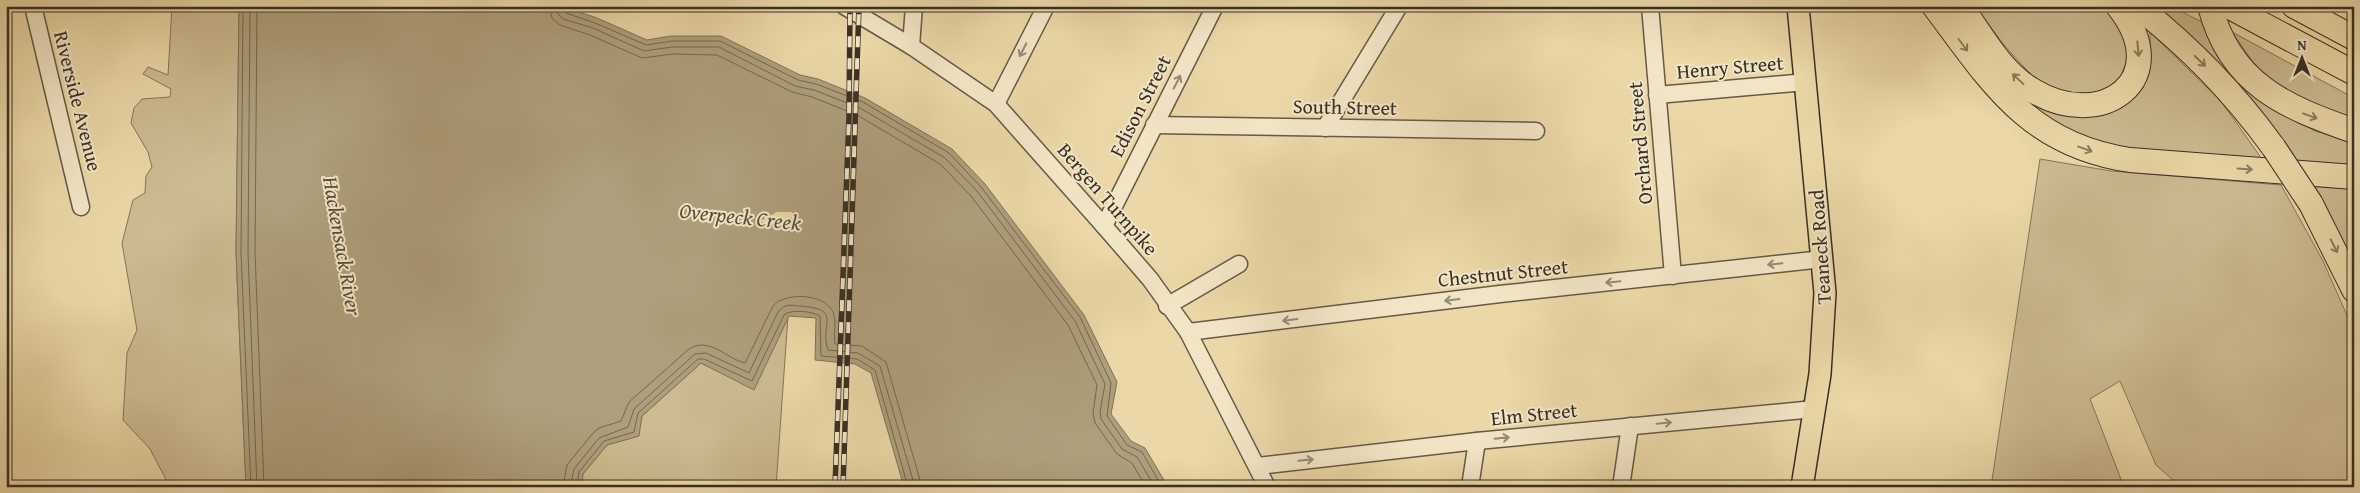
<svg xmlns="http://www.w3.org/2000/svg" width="2360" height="493" viewBox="0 0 2360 493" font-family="'Gentium Book Plus',serif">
  <rect width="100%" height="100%" fill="#ebd7a7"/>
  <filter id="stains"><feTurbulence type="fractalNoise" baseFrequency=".004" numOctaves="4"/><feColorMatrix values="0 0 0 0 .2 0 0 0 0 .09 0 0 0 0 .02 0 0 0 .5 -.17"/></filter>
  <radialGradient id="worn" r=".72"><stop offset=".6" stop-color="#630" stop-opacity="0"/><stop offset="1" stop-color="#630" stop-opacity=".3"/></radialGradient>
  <!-- green -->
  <g fill="#cdbb91" stroke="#82765c">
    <polygon points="172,6 239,6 236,253 246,487 170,487 150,449 123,420 127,353 137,330 122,243 133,200 145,193 146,176 152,167 148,152 131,123 134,108 142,99 170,97 171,89 143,74 148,67 168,75"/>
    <polygon points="1975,6 2105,6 2118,18 2132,48 2120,78 2101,93 2066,96 2034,78 2004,45"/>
    <polygon points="2155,6 2170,6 2202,22 2226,65 2255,96 2315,131 2354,142 2354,170 2296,165"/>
    <polygon points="2150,32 2221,101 2264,162 2143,152 2084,141 2030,110 2031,102 2078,115 2150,58"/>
    <polygon points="2232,32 2354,98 2354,121 2291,95 2257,68"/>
    <polygon points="2040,159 2111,171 2281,185 2323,261 2354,331 2354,487 2181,487 2156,465 2120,381 2090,399 2124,487 1991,487"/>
    <polygon points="2313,186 2354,189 2354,268"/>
    <polygon points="788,316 776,487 581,487 583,474 607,445 638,436 642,416 701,363 754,389"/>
  </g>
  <!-- water -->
  <polygon fill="#ae9e7b" stroke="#7f7259" points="239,6 561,6 597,18 647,40 671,36 721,36 800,75 818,79 865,98 952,149 985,184 1084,315 1117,382 1111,414 1131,441 1145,448 1168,487 904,487 871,373 855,364 815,360 816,318 789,316 754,390 701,363 642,416 639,436 607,445 583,474 581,487 246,487 236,253"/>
  <!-- pier -->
  <polygon fill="#ebd7a7" points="777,212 792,212 791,226 758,222"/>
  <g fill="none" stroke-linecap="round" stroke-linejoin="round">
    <!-- shore -->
    <g stroke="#736750" stroke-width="1">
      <polyline points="243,6 241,253 251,487"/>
      <polyline points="250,6 248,252 257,487"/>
      <polyline points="257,6 255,252 264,487"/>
      <polyline points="549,6 552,18 560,25 590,35 642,58 673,54 717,55 792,92 812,97 857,115 940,164 971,196 1068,325 1097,385 1093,413 1095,423 1117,454 1132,463 1146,487"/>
      <polyline points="556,6 558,14 563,19 593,28 644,51 672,47 719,47 795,86 814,90 860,108 945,158 977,191 1075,321 1105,384 1100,412 1101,419 1122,449 1137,457 1155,487"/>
      <polyline points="563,6 566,13 595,23 646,45 672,41 720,41 798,80 816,84 863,102 949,153 981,187 1080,317 1111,383 1107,416 1127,445 1142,452 1162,487"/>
      <path d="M563,487L567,465L593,433L599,428L621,421L629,402L689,349C709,336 727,359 745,363L773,306C784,292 825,293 833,312C837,321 833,334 835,344L862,346L886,362L922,487"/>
      <path d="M570,487L574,469L599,438L628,427L634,409L695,354L706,353L749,373L778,312C784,304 790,305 799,306C844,309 819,323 828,350L858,353L880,366L915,487"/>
      <path d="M577,487L579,472L604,441L634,432L638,413L698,359H704L752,381L784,315C790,309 812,311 820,316L821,356L857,359L875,370L908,487"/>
    </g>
    <defs>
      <g id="minor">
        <polyline points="33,6 81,207"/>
        <polyline points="844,6 911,46 996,104 1104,226 1150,279 1188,332 1267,487"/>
        <polyline points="1650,6 1673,276"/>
        <polyline points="911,46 914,6"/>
        <polyline points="1657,95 1806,82"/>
        <polyline points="996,104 1046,6"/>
        <polyline points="1154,125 1536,131"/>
        <polyline points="1325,128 1399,6"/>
        <polyline points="1104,226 1215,6"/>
        <polyline points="1167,306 1239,264"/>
        <polyline points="1188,332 1500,294 1823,259"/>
        <polyline points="1258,466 1477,441 1814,409"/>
        <polyline points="1470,487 1477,441"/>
        <polyline points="1621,487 1630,426"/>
      </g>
      <polyline id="major" points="1798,6 1825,293 1820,374 1802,487"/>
      <g id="highway">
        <path d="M1934,6C1991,82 2028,145 2130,160L2354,177"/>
        <path d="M1961,6C1981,34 2001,72 2032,90C2102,133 2176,79 2118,6"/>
        <path d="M2137,6C2190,47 2235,94 2274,148"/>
        <path d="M2210,6C2230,84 2285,107 2354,131"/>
        <polyline points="2228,6 2354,73"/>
        <polyline points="2294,6 2354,38"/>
        <polyline points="2311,204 2354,290"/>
      </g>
    </defs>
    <!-- minor casing -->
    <use href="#minor" stroke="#655a46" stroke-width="19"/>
    <!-- major casing -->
    <use href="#major" stroke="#383026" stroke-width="24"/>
    <!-- highway casing -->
    <use href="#highway" stroke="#383026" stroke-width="26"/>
    <!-- minor -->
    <use href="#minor" stroke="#f2e5c6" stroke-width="16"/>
    <!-- major -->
    <use href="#major" stroke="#ebd7a7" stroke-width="21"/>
    <!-- highway -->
    <use href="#highway" stroke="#ebd7a7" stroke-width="24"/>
    <defs>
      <g id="rail">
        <polyline points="835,487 849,117 850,6"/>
        <polyline points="843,487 859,6"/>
      </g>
    </defs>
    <!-- rail casing -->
    <use href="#rail" stroke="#383026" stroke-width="5.5"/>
    <!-- rail -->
    <use href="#rail" stroke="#f2e5c6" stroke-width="4" stroke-dasharray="11" stroke-linecap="butt"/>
    <defs>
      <polyline id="highway-bridge" points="2274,148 2311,204"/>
    </defs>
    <!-- highway-bridge casing -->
    <use href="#highway-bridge" stroke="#383026" stroke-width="26" stroke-linecap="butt"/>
    <!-- highway-bridge -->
    <use href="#highway-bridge" stroke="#ebd7a7" stroke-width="24"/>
  </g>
  <!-- one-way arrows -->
  <defs><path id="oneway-shaft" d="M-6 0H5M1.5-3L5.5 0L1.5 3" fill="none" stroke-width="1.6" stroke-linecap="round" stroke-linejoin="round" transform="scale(1.25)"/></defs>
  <g stroke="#897b60">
    <use href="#oneway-shaft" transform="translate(1963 45) rotate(53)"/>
    <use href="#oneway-shaft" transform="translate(2138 49) rotate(85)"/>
    <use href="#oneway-shaft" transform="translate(2200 61) rotate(44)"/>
    <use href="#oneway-shaft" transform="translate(2018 79) rotate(-137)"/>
    <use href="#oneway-shaft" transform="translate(2310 116) rotate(20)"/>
    <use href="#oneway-shaft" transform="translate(2085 149) rotate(20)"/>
    <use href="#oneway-shaft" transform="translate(2245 169) rotate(4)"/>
    <use href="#oneway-shaft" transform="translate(2334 246) rotate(63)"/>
  </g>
  <g stroke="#958a76">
    <use href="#oneway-shaft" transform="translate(1023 50) rotate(117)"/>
    <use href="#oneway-shaft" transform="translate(1177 82) rotate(-63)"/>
    <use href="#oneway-shaft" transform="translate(1775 264) rotate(174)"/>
    <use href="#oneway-shaft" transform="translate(1613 282) rotate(174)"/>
    <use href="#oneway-shaft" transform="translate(1452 300) rotate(173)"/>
    <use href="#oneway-shaft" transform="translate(1290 320) rotate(173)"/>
    <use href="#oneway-shaft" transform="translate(1664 423) rotate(-5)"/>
    <use href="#oneway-shaft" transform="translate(1502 438) rotate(-6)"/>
    <use href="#oneway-shaft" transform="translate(1306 460) rotate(-6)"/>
  </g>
  <g text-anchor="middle" stroke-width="4" stroke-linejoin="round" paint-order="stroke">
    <!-- street labels -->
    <g font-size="20" fill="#383026" stroke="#f2e5c6">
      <text transform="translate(1730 67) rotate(-5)" y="7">Henry Street</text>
      <text transform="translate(78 101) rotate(76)" y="7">Riverside Avenue</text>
      <text transform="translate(1140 106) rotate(-63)" y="7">Edison Street</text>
      <text transform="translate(1345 107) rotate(1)" y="7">South Street</text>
      <text transform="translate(1640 143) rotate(-95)" y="7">Orchard Street</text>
      <text transform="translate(1108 199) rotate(49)" y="7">Bergen Turnpike</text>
      <text transform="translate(1820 247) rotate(-94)" y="7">Teaneck Road</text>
      <text transform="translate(1503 273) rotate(-6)" y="7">Chestnut Street</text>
      <text transform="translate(1534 414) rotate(-6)" y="7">Elm Street</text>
    </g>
    <!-- water labels -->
    <g font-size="21" font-style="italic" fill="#564c3b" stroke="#f2e5c6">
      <text transform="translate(740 217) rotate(6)" y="7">Overpeck Creek</text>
      <text transform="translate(342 246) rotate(80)" y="7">Hackensack River</text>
    </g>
  </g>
  <!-- margin -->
  <rect width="2360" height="493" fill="none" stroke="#ebd7a7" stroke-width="25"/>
  <rect x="8" y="8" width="2345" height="478" fill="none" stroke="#383026" stroke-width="2.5"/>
  <rect x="12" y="12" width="2335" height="468" fill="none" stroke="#383026"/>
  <!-- north arrow -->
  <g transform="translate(2302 58)" stroke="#f2e5c6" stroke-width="4" paint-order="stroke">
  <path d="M0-4L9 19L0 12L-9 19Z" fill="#383026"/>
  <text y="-8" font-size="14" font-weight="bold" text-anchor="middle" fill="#383026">N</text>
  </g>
  <rect width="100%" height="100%" filter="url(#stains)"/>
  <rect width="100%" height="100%" fill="url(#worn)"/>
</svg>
